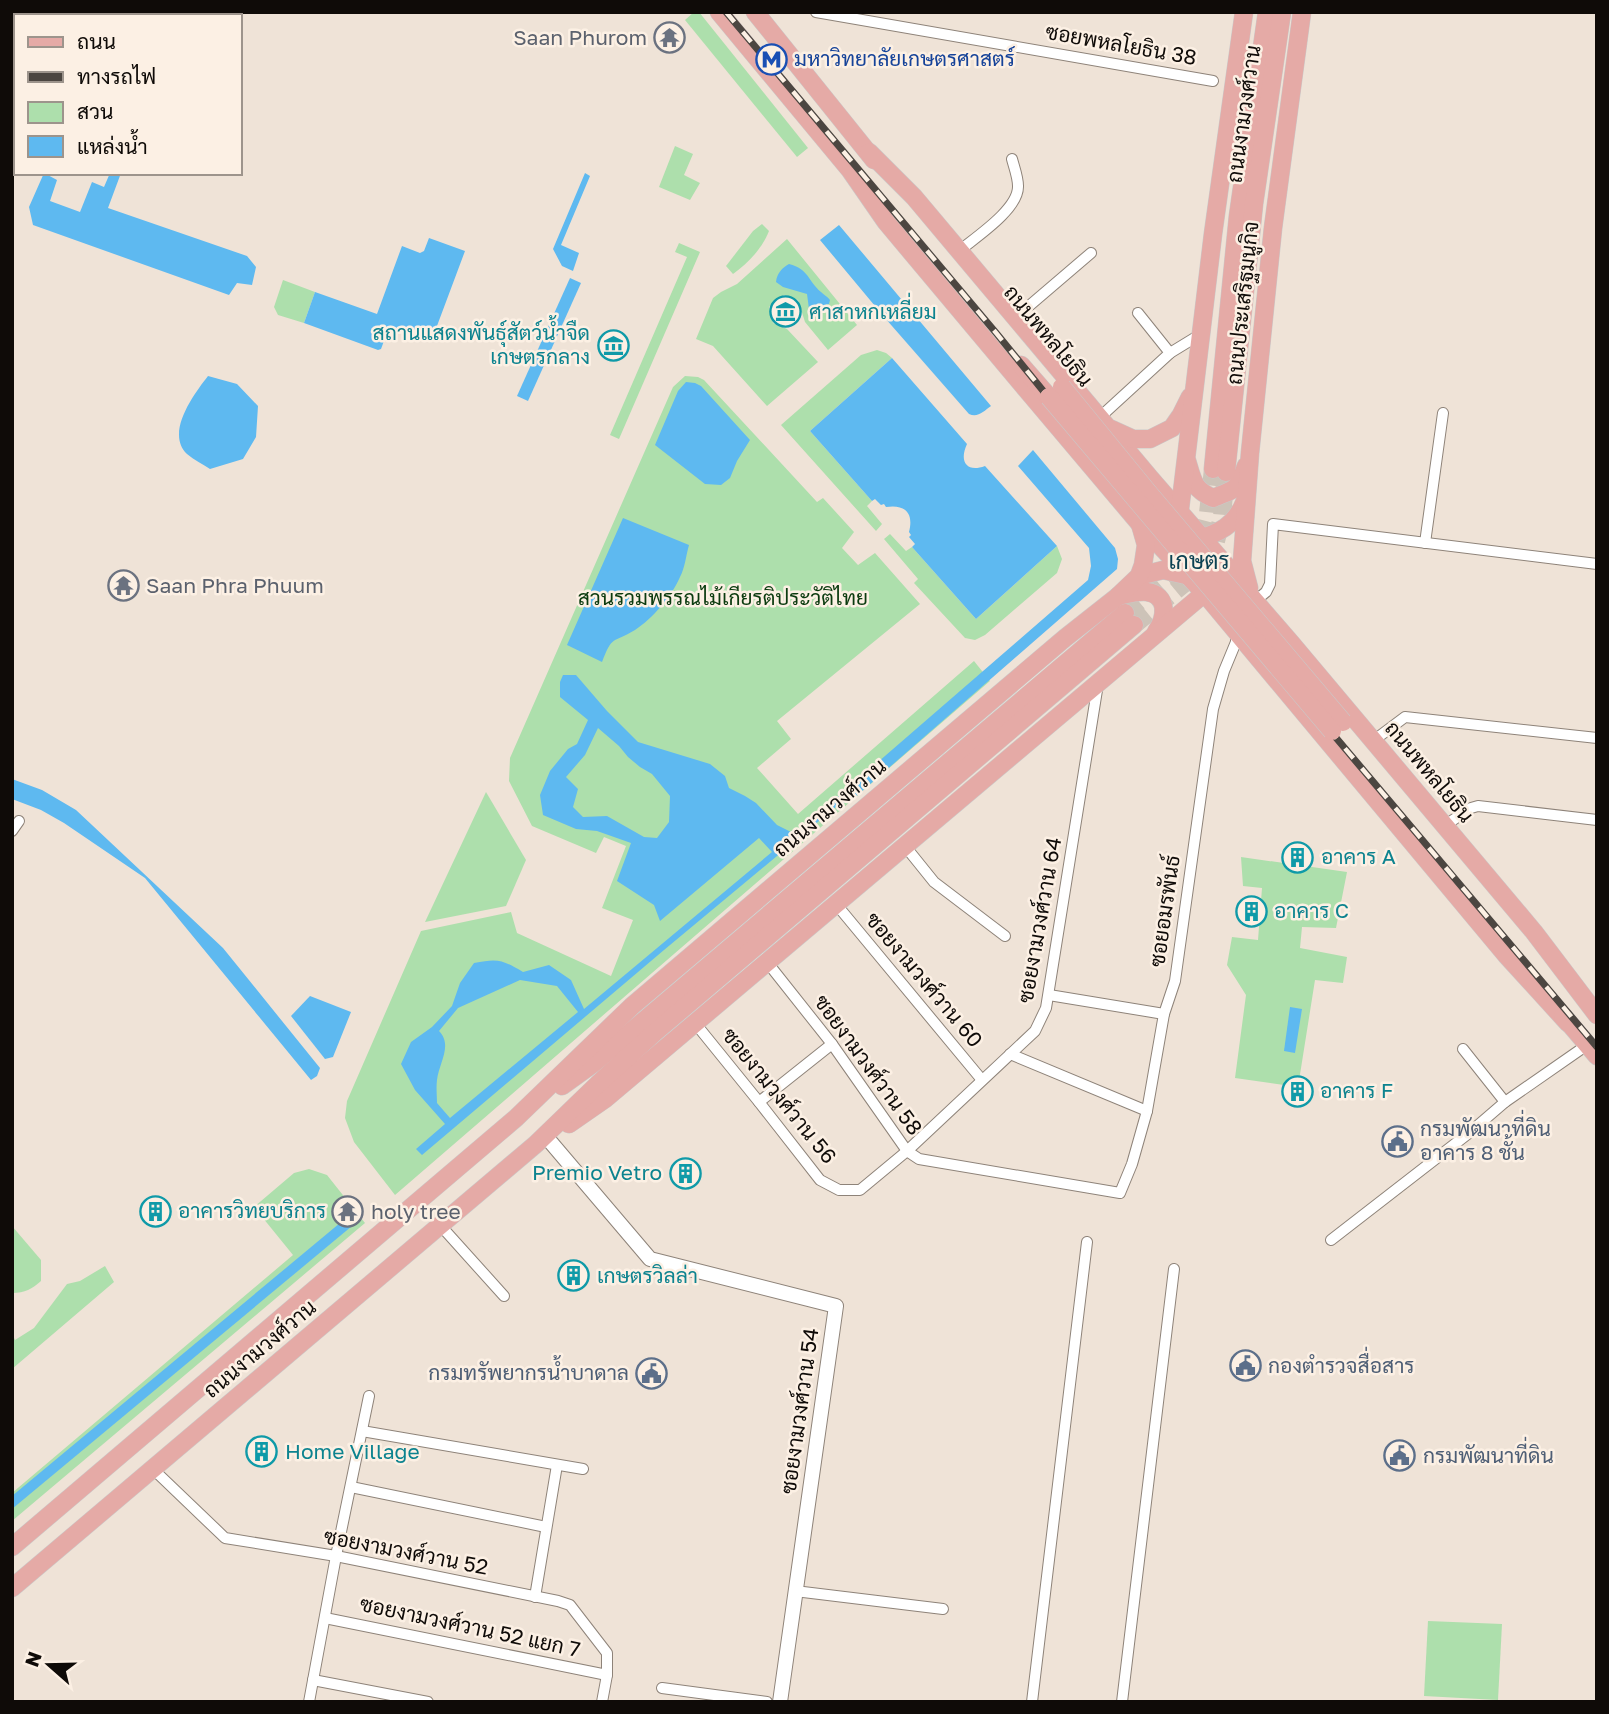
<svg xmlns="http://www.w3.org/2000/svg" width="1609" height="1714" viewBox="0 0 1609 1714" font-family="'Golos Text',Sarabun,sans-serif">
  <rect width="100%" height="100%" fill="#efe3d7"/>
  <!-- green -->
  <g fill="#addfac">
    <polygon points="694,12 699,12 808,148 797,157 685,20"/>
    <polygon points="675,146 693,154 684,175 700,183 690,200 659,187"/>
    <path d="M762,224L769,231C762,249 748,263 733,274L726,266L753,231Z"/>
    <polygon points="787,239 857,325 828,350 805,322 798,300 784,295 769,307 773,323 787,329 818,362 767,406 713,346 696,339 713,298 721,292 737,284"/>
    <polygon points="679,243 700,252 619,439 610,435 687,257 675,252"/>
    <polygon points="283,280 315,292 304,323 278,315 274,307"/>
    <polygon points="877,350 886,353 892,358 810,431 872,501 867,506 882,524 876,531 781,425 861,355"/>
    <polygon points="685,376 698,377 704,380 817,502 823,498 854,532 842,548 858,565 875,553 920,604 777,721 791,739 757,768 798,814 974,661 990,681 395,1195 354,1142 345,1118 347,1101 421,931 511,912 517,933 611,976 633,920 602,908 626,846 604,837 596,853 532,826 509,781 510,758 673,387"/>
    <polygon points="890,534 906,551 912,547 976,619 1057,546 1062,559 1057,573 985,635 975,640 965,638 914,583 918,579 884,539"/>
    <polygon points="486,792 526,860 506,906 425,922"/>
    <polygon points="1241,857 1347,872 1336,928 1302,927 1300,948 1347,957 1343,983 1315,980 1298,1087 1235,1078 1246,995 1227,965 1232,937 1258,940 1262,888 1243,886"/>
    <polygon points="309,1169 327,1175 365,1223 12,1521 12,1493 293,1255 254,1207 294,1173"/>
    <path d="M12,1226L41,1260V1281C32,1289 25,1293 12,1293Z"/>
    <polygon points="105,1266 114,1282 12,1369 12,1333 15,1340 34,1328 67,1284 80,1281"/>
    <polygon points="1428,1621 1502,1624 1498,1700 1424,1696"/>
  </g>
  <!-- water -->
  <g fill="#5eb9f0" fill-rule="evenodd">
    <polygon points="44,173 57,180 50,201 80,212 92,182 104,187 110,173 121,173 108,208 247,256 256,267 252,285 237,283 229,295 33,225 29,207"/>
    <polygon points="585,173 590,176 561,245 579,253 573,271 562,266 553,249"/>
    <path d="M839,225L991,406C984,411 978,418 969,414L885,318L820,240Z"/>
    <polygon points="429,238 465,251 431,342 391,328 388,330 381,349 378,350 304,323 315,292 377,314 402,246 420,253 424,251"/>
    <path d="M789,264C809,269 808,281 821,292C824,295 827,296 830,300L829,304L820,306L819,314L811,315L809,309L807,294L783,287L776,282C777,273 782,268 789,264Z"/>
    <polygon points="570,278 581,283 528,401 517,396"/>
    <path d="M892,358L967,444C959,461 966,473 985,466L1057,546L976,619L912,547L915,544L909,537L911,535L909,532C914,513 905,504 886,507L884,504L881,505L875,499L872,501L810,431Z"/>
    <path d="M208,376L237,384L258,406L256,437L243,459L210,469C203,464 194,460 187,454C165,433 194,394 208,376Z"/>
    <polygon points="686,382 695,383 701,386 750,440 737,461 730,478 721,485 705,484 655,445 678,391"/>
    <path d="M1033,450L1115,548L1118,559L1117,569L853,799L837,806L664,950L422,1155L416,1149L445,1124L415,1090L401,1064L411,1042L432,1027L452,1006L460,983L474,963C499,958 502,960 523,972L549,965L571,980L584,1009L772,852L759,838L660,921L654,905L617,881L631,843L597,831L576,829L543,815L540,795L550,771L568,749L577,744L588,720L560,697V682L563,675H576L607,711L638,742L710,764L725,776L729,788L745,796L756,803L777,825L795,834L1088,580L1091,566L1089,548L1018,466ZM598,728L619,746L628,757L640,767L652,774L670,796L669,822L657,838L644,837L607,816L583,817L573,807L578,789L566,777L585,755ZM520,980L557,986L578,1012L450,1118L437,1103C437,1096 436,1088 437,1080C439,1063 453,1045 439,1031L458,1008Z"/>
    <path d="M623,518L689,545C686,555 685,568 680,577C672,596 652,619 635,630C612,644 613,634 602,662L567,645Z"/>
    <polygon points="12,779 42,790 76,810 223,948 320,1068 317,1076 311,1080 145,878 64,823 41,810 12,799"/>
    <polygon points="310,996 351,1012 333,1057 325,1059 291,1016"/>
    <polygon points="1290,1007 1302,1009 1295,1053 1284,1051"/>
    <polygon points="352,1213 358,1221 12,1509 12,1496"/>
  </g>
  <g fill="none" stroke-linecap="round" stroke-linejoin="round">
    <!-- primary-tunnel -->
    <g stroke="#cdc3b8" stroke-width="18" stroke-dasharray="18 9" stroke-linecap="butt">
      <polyline points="1216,541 1222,517 1226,472"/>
      <polyline points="1125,613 1191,558 1203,533 1208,513 1213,469"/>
      <polyline points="1134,625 1202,569"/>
    </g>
    <defs>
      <g id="minor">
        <polyline points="816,12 1213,81"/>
        <path d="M959,251C976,237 1019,209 1018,186C1018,177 1014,167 1012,159"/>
        <polyline points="1138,313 1170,353"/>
        <polyline points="1015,318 1091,253"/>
        <polyline points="1099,418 1170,353 1201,334"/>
        <polyline points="1425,543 1443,413"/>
        <polyline points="1255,601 1266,592 1270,584 1273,524 1597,564"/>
        <polyline points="1373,741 1405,717 1597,738"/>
        <polyline points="1444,826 1471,808 1478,806 1597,820"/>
        <polyline points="12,831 19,821"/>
        <polyline points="905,846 934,882 1005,936"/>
        <polyline points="836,904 982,1080"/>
        <polyline points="767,962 832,1044 907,1151 919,1159 1120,1193 1132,1164 1147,1111 1164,1014 1175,981 1213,709 1224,671 1236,642 1236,631"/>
        <polyline points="1049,995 1164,1014"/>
        <polyline points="695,1023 759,1102 820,1180 839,1190 860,1190 907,1151 1035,1031 1046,1008 1098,684"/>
        <polyline points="1463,1049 1505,1102"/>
        <polyline points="1010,1054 1147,1111"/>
        <polyline points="759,1102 832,1044"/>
        <polyline points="441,1226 504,1296"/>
        <polyline points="1331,1240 1469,1133 1505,1102 1587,1045"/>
        <polyline points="362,1431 583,1469"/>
        <polyline points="153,1469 225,1538 336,1556 558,1601 570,1605 607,1653 607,1675 602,1702"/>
        <polyline points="351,1487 546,1527"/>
        <polyline points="795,1591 943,1609"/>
        <polyline points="535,1597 557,1465"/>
        <polyline points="325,1618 607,1675"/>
        <polyline points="313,1680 428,1702"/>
        <polyline points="662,1688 767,1702"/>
        <polyline points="309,1702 336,1556 369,1396"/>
        <polyline points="1032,1702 1087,1242"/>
        <polyline points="1122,1702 1174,1269"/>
      </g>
      <polyline id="tertiary" points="548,1139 650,1259 836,1306 780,1702"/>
      <g id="primary">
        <polyline points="719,12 850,170 886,222 1031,395 1140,524 1205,594 1506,955 1568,1023"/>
        <polyline points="755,12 874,160"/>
        <polyline points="869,152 914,197 1151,479 1230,570 1252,598 1291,643 1534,932 1597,1015"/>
        <polyline points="1021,365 1049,397"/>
        <polyline points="1111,429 1133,439 1150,439 1172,428 1181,415 1190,397"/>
        <path d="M1187,461C1193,481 1193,489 1213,498C1236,489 1238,490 1246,466"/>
        <polyline points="1213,469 1238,216 1267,12"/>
        <polyline points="1226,472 1254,204 1282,12"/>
        <polyline points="1179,517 1213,234 1244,12"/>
        <path d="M1195,540C1218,534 1236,525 1245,501"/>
        <polyline points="1139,576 1163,570 1190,576"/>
        <polyline points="1249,588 1242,561 1250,453 1273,228 1302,12"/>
        <path d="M1118,596C1127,594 1137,591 1147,592C1169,595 1166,618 1156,632"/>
        <polyline points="1563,1016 1597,1056"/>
        <polyline points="562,1086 594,1063 1125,613"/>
        <polyline points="569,1124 605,1099 1213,586"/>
        <polyline points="12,1547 516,1118 632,1006 1065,638 1117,597 1139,576 1143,565 1146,545 1140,524"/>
        <polyline points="12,1588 536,1144 598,1084 654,1033 1134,625"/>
      </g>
    </defs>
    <!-- minor casing -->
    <use href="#minor" stroke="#8e8379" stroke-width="12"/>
    <!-- tertiary casing -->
    <use href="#tertiary" stroke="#8e8379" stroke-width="16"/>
    <!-- primary casing -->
    <use href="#primary" stroke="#cac9c9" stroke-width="19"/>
    <!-- minor -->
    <use href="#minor" stroke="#fff" stroke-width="10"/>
    <!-- tertiary -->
    <use href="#tertiary" stroke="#fff" stroke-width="14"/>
    <!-- primary -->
    <use href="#primary" stroke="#e5aaa6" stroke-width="18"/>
    <defs>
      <polyline id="rail" points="726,12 997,334 1126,493 1289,682 1597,1047"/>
    </defs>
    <!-- rail casing -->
    <use href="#rail" stroke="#4c4641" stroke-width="7"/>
    <!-- rail -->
    <use href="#rail" stroke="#fcf0e4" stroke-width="4.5" stroke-dasharray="13" stroke-linecap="butt"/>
    <defs>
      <g id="primary-bridge">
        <polyline points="1062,387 1147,491 1343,722"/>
        <polyline points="1049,397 1332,731"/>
      </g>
    </defs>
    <!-- primary-bridge casing -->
    <use href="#primary-bridge" stroke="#cac9c9" stroke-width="19" stroke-linecap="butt"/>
    <!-- primary-bridge -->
    <use href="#primary-bridge" stroke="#e5aaa6" stroke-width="18"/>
  </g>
  <!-- icons -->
  <defs>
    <symbol id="temple-ring" viewBox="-11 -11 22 22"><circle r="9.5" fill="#fcf0e4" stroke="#6b7280" stroke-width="1.5"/><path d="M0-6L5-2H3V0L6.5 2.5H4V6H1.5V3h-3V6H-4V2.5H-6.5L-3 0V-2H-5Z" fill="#6b7280"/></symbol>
    <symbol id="metro-ring" viewBox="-11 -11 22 22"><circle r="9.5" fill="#fcf0e4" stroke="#1a4fb4" stroke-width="1.5"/><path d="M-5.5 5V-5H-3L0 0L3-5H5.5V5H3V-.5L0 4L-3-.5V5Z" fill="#1a4fb4"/></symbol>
    <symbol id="museum-ring" viewBox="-11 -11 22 22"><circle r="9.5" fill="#fcf0e4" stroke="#0f9aa8" stroke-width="1.5"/><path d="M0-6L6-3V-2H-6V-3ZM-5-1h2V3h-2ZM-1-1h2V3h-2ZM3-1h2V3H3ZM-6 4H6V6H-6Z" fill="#0f9aa8"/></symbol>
    <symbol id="building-ring" viewBox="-11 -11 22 22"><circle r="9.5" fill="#fcf0e4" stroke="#0f9aa8" stroke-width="1.5"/><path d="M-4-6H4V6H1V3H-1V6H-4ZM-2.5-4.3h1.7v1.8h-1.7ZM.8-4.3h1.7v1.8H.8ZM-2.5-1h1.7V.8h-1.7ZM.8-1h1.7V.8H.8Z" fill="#0f9aa8"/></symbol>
    <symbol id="civic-ring" viewBox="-11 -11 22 22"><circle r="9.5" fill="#fcf0e4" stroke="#5c6f8a" stroke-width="1.5"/><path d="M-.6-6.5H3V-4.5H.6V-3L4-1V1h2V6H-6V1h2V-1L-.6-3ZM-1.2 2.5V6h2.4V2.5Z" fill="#5c6f8a"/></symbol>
  </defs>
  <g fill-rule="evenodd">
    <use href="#temple-ring" x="652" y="20" width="35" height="35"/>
    <use href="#metro-ring" x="754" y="42" width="35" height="35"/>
    <use href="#museum-ring" x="768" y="294" width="35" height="35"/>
    <use href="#museum-ring" x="596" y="328" width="35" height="35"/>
    <use href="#temple-ring" x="106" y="568" width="35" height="35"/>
    <use href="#building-ring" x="1280" y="840" width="35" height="35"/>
    <use href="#building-ring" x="1234" y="894" width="35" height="35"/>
    <use href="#building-ring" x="1280" y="1074" width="35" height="35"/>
    <use href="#civic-ring" x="1380" y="1124" width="35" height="35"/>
    <use href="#building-ring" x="668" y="1156" width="35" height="35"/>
    <use href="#building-ring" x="138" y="1194" width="35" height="35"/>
    <use href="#temple-ring" x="330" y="1194" width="35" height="35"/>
    <use href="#building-ring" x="556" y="1258" width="35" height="35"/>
    <use href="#civic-ring" x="1228" y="1348" width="35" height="35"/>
    <use href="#civic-ring" x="634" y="1356" width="35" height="35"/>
    <use href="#building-ring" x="244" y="1434" width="35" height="35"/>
    <use href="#civic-ring" x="1382" y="1438" width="35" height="35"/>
  </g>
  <g text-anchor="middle" stroke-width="5" stroke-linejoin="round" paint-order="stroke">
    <!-- worship labels -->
    <g font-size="21" fill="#5b616d" stroke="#fcf0e4" text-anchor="start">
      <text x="647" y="45" text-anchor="end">Saan Phurom</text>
      <text x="146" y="593">Saan Phra Phuum</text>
      <text x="371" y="1219">holy tree</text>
    </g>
    <!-- street labels -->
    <g font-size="21" fill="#0f0b08" stroke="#fcf0e4">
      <text transform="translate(1121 45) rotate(10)" y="7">ซอยพหลโยธิน 38</text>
      <text transform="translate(1244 114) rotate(-82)" y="7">ถนนงามวงศ์วาน</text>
      <text transform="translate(1243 303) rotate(-84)" y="7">ถนนประเสริฐมนูกิจ</text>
      <text transform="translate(1048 336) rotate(50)" y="7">ถนนพหลโยธิน</text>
      <text transform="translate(1429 772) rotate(50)" y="7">ถนนพหลโยธิน</text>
      <text transform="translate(830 808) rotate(-40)" y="7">ถนนงามวงศ์วาน</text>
      <text transform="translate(1165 911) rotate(-82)" y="7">ซอยอมรพันธ์</text>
      <text transform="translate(1040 920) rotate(-80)" y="7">ซอยงามวงศ์วาน 64</text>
      <text transform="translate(924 980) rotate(50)" y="7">ซอยงามวงศ์วาน 60</text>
      <text transform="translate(868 1065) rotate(54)" y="7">ซอยงามวงศ์วาน 58</text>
      <text transform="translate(779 1096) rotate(51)" y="7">ซอยงามวงศ์วาน 56</text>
      <text transform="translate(260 1349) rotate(-40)" y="7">ถนนงามวงศ์วาน</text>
      <text transform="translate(800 1411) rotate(-82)" y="7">ซอยงามวงศ์วาน 54</text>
      <text transform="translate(406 1552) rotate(11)" y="7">ซอยงามวงศ์วาน 52</text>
      <text transform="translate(470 1627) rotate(12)" y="7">ซอยงามวงศ์วาน 52 แยก 7</text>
    </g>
    <!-- transit labels -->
    <g font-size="21" fill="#164399" stroke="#fcf0e4" text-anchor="start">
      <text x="794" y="66">มหาวิทยาลัยเกษตรศาสตร์</text>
    </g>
    <!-- culture labels -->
    <g font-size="21" fill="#0d838f" stroke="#fcf0e4" text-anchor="start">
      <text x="809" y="319">ศาสาหกเหลี่ยม</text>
      <text x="590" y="340" text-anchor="end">สถานแสดงพันธุ์สัตว์น้ำจืด<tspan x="590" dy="24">เกษตรกลาง</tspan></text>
      <text x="1321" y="864">อาคาร A</text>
      <text x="1274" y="918">อาคาร C</text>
      <text x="1320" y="1098">อาคาร F</text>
      <text x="662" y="1180" text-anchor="end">Premio Vetro</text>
      <text x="178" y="1218">อาคารวิทยบริการ</text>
      <text x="597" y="1283">เกษตรวิลล่า</text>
      <text x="285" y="1459">Home Village</text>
    </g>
    <!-- park labels -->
    <g font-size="21" fill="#0b3b0f" stroke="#fcf0e4">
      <text x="723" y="605">สวนรวมพรรณไม้เกียรติประวัติไทย</text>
    </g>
    <!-- service labels -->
    <g font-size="21" fill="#4e5e75" stroke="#fcf0e4" text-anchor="start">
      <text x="1420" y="1136">กรมพัฒนาที่ดิน<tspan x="1420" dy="24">อาคาร 8 ชั้น</tspan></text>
      <text x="1268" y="1373">กองตำรวจสื่อสาร</text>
      <text x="629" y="1380" text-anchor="end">กรมทรัพยากรน้ำบาดาล</text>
      <text x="1423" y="1463">กรมพัฒนาที่ดิน</text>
    </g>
    <!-- neighbourhood labels -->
    <g font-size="23" fill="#0c4152" stroke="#fcf0e4">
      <text x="1199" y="569">เกษตร</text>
    </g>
  </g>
  <!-- border -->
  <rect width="1609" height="1714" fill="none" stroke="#0f0b08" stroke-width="28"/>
  <!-- legend -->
  <rect x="14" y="14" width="228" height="161" fill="#fcf0e4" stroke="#9d948c" stroke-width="2"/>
  <rect x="28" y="37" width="35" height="10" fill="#e5aaa6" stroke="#9d948c" stroke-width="2"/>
  <text x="77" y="49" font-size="21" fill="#0f0b08">ถนน</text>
  <rect x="28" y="72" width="35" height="10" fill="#4c4641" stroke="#9d948c" stroke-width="2"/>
  <text x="77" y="84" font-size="21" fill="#0f0b08">ทางรถไฟ</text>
  <rect x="28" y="102" width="35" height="21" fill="#addfac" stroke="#9d948c" stroke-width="2"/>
  <text x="77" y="119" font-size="21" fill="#0f0b08">สวน</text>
  <rect x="28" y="136" width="35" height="21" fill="#5eb9f0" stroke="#9d948c" stroke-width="2"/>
  <text x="77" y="154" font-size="21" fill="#0f0b08">แหล่งน้ำ</text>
  <!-- north arrow -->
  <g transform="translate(49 1665) rotate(290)" stroke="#fcf0e4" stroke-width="5" paint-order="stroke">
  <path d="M0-5L12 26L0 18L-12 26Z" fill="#0f0b08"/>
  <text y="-10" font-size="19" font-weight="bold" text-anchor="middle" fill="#0f0b08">N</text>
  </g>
</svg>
